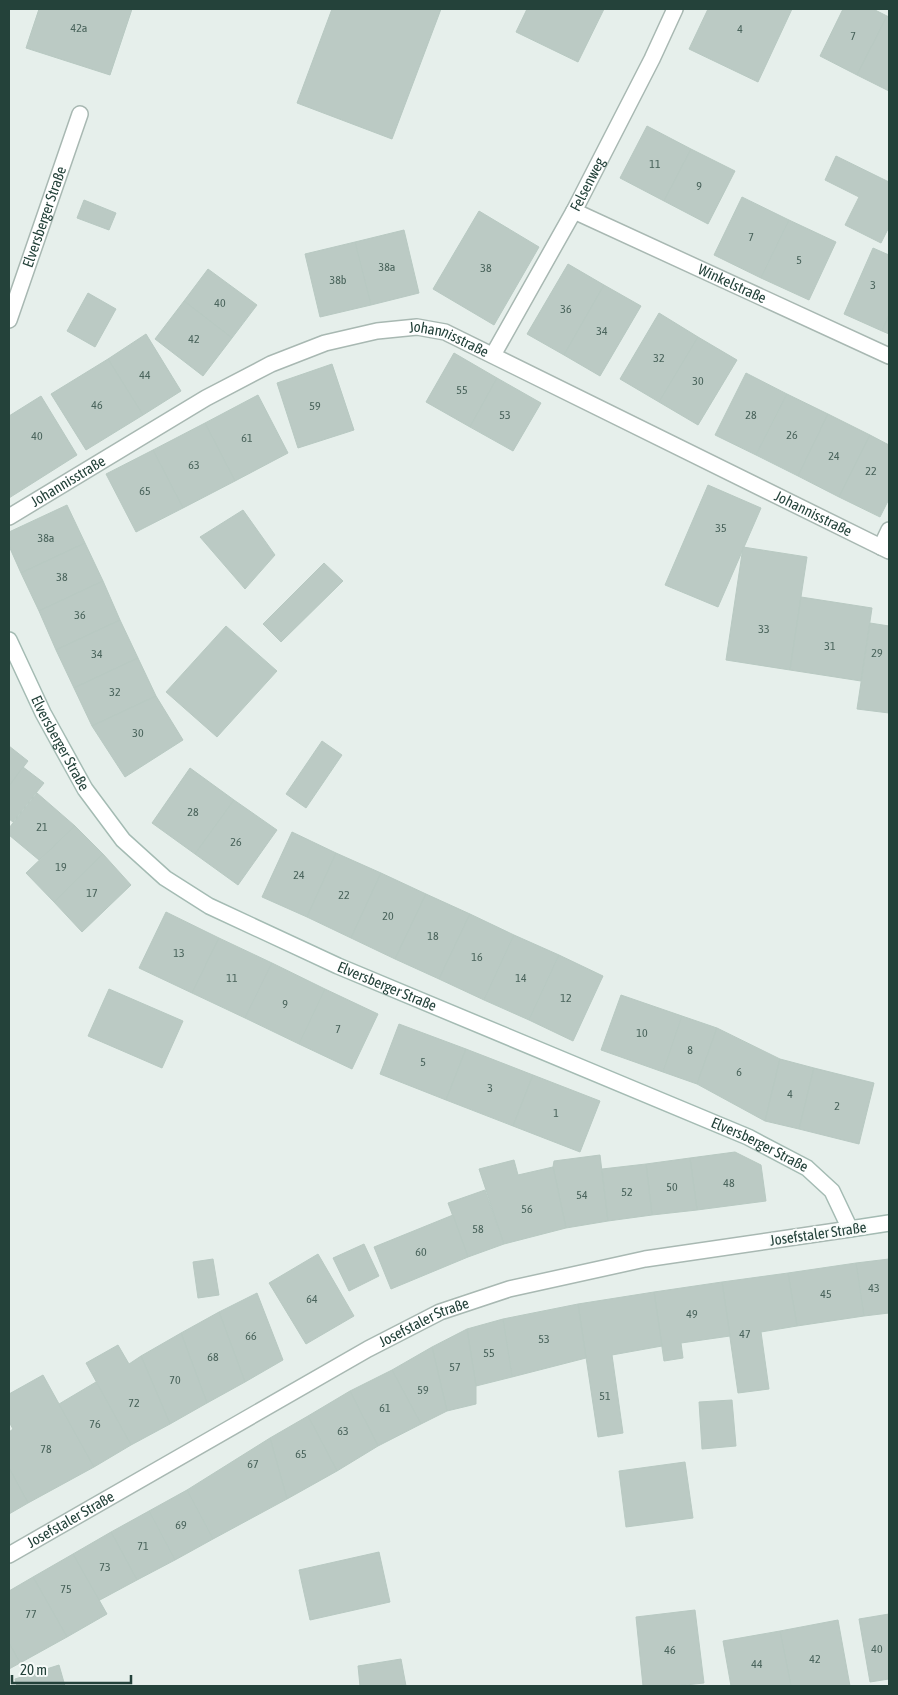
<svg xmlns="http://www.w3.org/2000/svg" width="898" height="1695" viewBox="0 0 898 1695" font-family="'Asap Condensed',sans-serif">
  <rect width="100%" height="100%" fill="#e6efeb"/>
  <!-- building -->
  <g fill="#bbcac4" stroke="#b8c9c2">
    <polygon points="39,9 132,9 110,75 26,48"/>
    <polygon points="332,9 441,9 392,139 297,103"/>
    <polygon points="527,9 604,9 578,62 516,32"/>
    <polygon points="708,9 792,9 758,82 689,49"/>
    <polygon points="843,9 873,9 887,16 857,75 820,56"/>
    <polygon points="887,16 889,17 889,91 857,75"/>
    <polygon points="647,126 691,149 664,201 620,178"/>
    <polygon points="691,149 735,171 708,224 664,201"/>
    <polygon points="836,156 889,182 889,227 881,243 845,225 859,197 825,180"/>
    <polygon points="742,197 789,220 761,278 714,255"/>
    <polygon points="84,200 116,213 109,230 77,218"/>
    <polygon points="479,211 539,247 494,325 433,289"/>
    <polygon points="789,220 836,242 809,300 761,278"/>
    <polygon points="404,230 419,293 371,305 355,242"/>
    <polygon points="355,242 371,305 320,317 305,254"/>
    <polygon points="873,248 889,255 889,315 882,331 844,314"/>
    <polygon points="568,264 604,285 564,355 527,334"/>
    <polygon points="208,269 257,305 232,338 184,301"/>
    <polygon points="604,285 641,306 600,376 564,355"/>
    <polygon points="88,293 116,309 95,347 67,331"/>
    <polygon points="184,301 232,338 203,376 155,339"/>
    <polygon points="659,313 698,337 659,402 620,379"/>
    <polygon points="889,315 889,334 882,331"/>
    <polygon points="146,334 181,391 143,415 108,359"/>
    <polygon points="698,337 737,360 698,425 659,402"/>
    <polygon points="454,353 497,378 470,427 426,402"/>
    <polygon points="108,359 143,415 86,450 51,394"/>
    <polygon points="332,364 354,430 298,448 277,383"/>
    <polygon points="746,373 787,394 756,455 715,435"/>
    <polygon points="497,378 541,403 513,451 470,427"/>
    <polygon points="787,394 828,414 798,476 756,455"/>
    <polygon points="258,395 288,453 235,481 205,423"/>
    <polygon points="41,396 77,455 9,498 9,416"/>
    <polygon points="828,414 870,435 839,497 798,476"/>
    <polygon points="205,423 235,481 183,508 153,450"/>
    <polygon points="870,435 889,445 889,499 880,517 839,497"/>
    <polygon points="153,450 183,508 136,532 106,474"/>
    <polygon points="708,485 761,508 718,607 665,585"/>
    <polygon points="67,505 85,543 21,573 9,546 9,532"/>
    <polygon points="243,510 275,555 245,589 200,537"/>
    <polygon points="85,543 103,581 39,611 21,573"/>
    <polygon points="743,547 807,557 790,670 726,660"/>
    <polygon points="324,563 343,581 281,642 263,624"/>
    <polygon points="103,581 120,620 56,650 39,611"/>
    <polygon points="801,597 872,608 861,681 790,670"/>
    <polygon points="120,620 138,658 74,688 56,650"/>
    <polygon points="870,623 889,626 889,713 857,709"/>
    <polygon points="226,626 277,671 217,737 166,692"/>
    <polygon points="138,658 156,696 92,726 74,688"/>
    <polygon points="156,696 183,740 125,777 92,726"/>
    <polygon points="322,741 342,755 306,808 286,794"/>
    <polygon points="9,746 28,761 9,786"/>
    <polygon points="23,767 44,783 13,822 9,819 9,786"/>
    <polygon points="190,768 234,800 195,854 152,823"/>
    <polygon points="37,793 75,826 39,860 9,835 9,828"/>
    <polygon points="234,800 277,830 238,885 195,854"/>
    <polygon points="75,826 103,854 54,902 26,873"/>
    <polygon points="292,832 336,853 307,917 262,897"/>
    <polygon points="336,853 381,873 351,938 307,917"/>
    <polygon points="103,854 131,885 82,932 54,902"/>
    <polygon points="381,873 426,894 395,959 351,938"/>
    <polygon points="426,894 470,914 439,979 395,959"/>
    <polygon points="166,912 219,938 192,993 139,968"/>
    <polygon points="470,914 514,935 484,1000 439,979"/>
    <polygon points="514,935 559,955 529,1020 484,1000"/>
    <polygon points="219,938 272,963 245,1018 192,993"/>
    <polygon points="559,955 603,976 573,1041 529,1020"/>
    <polygon points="272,963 325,989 299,1044 245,1018"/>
    <polygon points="109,989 183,1021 162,1068 88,1036"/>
    <polygon points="325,989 378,1014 352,1069 299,1044"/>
    <polygon points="621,995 682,1016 663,1072 601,1050"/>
    <polygon points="682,1016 717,1028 697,1084 663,1072"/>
    <polygon points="399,1024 466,1049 446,1100 380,1074"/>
    <polygon points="717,1028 780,1059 765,1121 697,1084"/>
    <polygon points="466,1049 533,1075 513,1126 446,1100"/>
    <polygon points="780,1059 814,1068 799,1129 765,1121"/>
    <polygon points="814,1068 874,1083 859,1144 799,1129"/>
    <polygon points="533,1075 600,1101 580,1152 513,1126"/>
    <polygon points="735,1152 761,1165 766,1201 697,1210 690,1158"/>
    <polygon points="600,1155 608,1221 566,1228 553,1167 554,1161"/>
    <polygon points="690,1158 697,1210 652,1215 646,1164"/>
    <polygon points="514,1160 518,1175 553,1167 566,1228 504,1244 479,1169"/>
    <polygon points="646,1164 652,1215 608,1221 602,1169"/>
    <polygon points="485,1190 504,1244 468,1257 448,1203"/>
    <polygon points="453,1215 468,1257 391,1289 374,1247"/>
    <polygon points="364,1244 379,1276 349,1291 333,1258"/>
    <polygon points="318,1254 354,1316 306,1344 269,1283"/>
    <polygon points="213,1259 219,1295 198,1298 193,1262"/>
    <polygon points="889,1259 889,1313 864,1316 856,1263"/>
    <polygon points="856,1263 864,1316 797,1326 788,1273"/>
    <polygon points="788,1273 797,1326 761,1332 769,1389 738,1393 722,1282"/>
    <polygon points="722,1282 730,1336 681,1343 683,1358 664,1361 654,1292"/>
    <polygon points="654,1292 662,1346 612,1355 623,1433 598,1437 578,1304"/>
    <polygon points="257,1293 283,1360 245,1382 219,1312"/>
    <polygon points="578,1304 586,1358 512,1377 503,1319"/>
    <polygon points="219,1312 245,1382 207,1403 181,1333"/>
    <polygon points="503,1319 512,1377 476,1386 467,1329"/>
    <polygon points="467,1329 476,1386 476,1404 447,1411 432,1347"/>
    <polygon points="181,1333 207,1403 170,1424 141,1356"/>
    <polygon points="118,1345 129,1364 141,1356 170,1424 131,1445 86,1363"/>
    <polygon points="432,1347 447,1411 421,1424 392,1370"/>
    <polygon points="392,1370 421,1424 378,1446 350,1391"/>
    <polygon points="43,1375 94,1467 28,1503 9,1468 9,1432 13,1429 9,1422 9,1394"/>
    <polygon points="96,1382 131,1445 94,1467 59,1404"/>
    <polygon points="350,1391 378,1446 337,1471 308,1416"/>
    <polygon points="732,1400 736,1446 702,1449 699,1402"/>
    <polygon points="308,1416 337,1471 287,1499 270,1438"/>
    <polygon points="270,1438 287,1499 213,1539 187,1490"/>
    <polygon points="685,1462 693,1518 626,1527 619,1471"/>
    <polygon points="9,1468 28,1503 9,1514"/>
    <polygon points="187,1490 213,1539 175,1560 149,1511"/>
    <polygon points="149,1511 175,1560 137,1580 111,1532"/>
    <polygon points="111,1532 137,1580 98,1601 73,1554"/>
    <polygon points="379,1552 390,1602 310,1620 299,1570"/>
    <polygon points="73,1554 107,1614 67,1637 33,1577"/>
    <polygon points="33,1577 67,1637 20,1663 9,1643 9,1591"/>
    <polygon points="695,1610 704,1683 676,1686 643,1686 636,1617"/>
    <polygon points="889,1614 889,1679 870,1682 859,1619"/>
    <polygon points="838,1620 850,1686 791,1686 780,1631"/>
    <polygon points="780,1631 791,1686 731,1686 723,1641"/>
    <polygon points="9,1643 20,1663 9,1669"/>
    <polygon points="401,1659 406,1686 360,1686 358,1666"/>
    <polygon points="59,1665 65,1686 17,1686 15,1679"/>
  </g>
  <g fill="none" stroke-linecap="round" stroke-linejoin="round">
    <defs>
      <g id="minor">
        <path id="s1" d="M574,211L889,356"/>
        <path id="s2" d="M9,320L80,114"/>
        <path id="s3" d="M493,355L574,211L652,59L675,9"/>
        <path id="s4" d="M9,517L206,398L271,364L325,343L377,331L417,327L445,332L889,551"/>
        <polyline points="881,547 889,530"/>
      </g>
      <g id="tertiary">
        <path id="s5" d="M9,1555L368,1349L440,1312L509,1289L645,1259L850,1229"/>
      </g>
      <g id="secondary">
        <path id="s6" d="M9,640L43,713L85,789L123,840L165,878L209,906L338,966L748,1137L807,1168L832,1191L850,1229L889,1223"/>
      </g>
    </defs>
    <!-- minor casing -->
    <use href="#minor" stroke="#a8b8b2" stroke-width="18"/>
    <!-- tertiary casing -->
    <use href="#tertiary" stroke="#a8b8b2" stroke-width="18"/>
    <!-- secondary casing -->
    <use href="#secondary" stroke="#a4bbb3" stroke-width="18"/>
    <!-- minor -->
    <use href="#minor" stroke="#fff" stroke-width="15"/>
    <!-- tertiary -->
    <use href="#tertiary" stroke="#fff" stroke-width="15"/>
    <!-- secondary -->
    <use href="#secondary" stroke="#fff" stroke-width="15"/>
  </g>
  <g text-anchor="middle" stroke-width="4.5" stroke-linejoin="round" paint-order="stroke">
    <!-- number labels -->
    <g font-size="12" fill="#4a645c">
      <text x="79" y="32">42a</text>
      <text x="740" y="33">4</text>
      <text x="853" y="40">7</text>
      <text x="655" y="168">11</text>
      <text x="699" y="190">9</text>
      <text x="751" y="241">7</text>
      <text x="799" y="264">5</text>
      <text x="387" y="271">38a</text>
      <text x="486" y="272">38</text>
      <text x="338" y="284">38b</text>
      <text x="873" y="289">3</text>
      <text x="220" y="307">40</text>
      <text x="566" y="313">36</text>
      <text x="602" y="335">34</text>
      <text x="194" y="343">42</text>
      <text x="659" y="362">32</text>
      <text x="145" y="379">44</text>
      <text x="698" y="385">30</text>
      <text x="462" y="394">55</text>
      <text x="97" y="409">46</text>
      <text x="315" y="410">59</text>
      <text x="505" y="419">53</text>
      <text x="751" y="419">28</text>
      <text x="792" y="439">26</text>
      <text x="37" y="440">40</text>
      <text x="247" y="442">61</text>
      <text x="834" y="460">24</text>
      <text x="194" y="469">63</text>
      <text x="871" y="475">22</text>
      <text x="145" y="495">65</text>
      <text x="721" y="532">35</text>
      <text x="46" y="542">38a</text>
      <text x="62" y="581">38</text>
      <text x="80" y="619">36</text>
      <text x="764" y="633">33</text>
      <text x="830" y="650">31</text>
      <text x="877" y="657">29</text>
      <text x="97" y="658">34</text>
      <text x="115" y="696">32</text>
      <text x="138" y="737">30</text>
      <text x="193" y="816">28</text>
      <text x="42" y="831">21</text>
      <text x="236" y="846">26</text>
      <text x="61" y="871">19</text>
      <text x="299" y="879">24</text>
      <text x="92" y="897">17</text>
      <text x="344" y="899">22</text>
      <text x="388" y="920">20</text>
      <text x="433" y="940">18</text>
      <text x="179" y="957">13</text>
      <text x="477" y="961">16</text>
      <text x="232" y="982">11</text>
      <text x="521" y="982">14</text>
      <text x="566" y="1002">12</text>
      <text x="285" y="1008">9</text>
      <text x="338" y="1033">7</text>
      <text x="642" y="1037">10</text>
      <text x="690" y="1054">8</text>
      <text x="423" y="1066">5</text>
      <text x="739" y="1076">6</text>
      <text x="490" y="1092">3</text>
      <text x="790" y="1098">4</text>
      <text x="837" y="1110">2</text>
      <text x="556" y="1117">1</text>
      <text x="729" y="1187">48</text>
      <text x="672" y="1191">50</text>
      <text x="627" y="1196">52</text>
      <text x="582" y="1199">54</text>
      <text x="527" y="1213">56</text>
      <text x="478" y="1233">58</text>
      <text x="421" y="1256">60</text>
      <text x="874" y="1292">43</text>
      <text x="826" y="1298">45</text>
      <text x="312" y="1303">64</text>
      <text x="692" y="1318">49</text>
      <text x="745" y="1338">47</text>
      <text x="251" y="1340">66</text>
      <text x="544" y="1343">53</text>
      <text x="489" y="1357">55</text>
      <text x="213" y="1361">68</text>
      <text x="455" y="1371">57</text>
      <text x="175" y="1384">70</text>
      <text x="423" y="1394">59</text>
      <text x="605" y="1400">51</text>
      <text x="134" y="1407">72</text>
      <text x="385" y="1412">61</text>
      <text x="95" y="1428">76</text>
      <text x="343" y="1435">63</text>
      <text x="46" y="1453">78</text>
      <text x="301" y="1458">65</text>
      <text x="253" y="1468">67</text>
      <text x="181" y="1529">69</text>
      <text x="143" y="1550">71</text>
      <text x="105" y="1571">73</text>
      <text x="66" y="1593">75</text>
      <text x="31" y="1618">77</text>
      <text x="877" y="1653">40</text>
      <text x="670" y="1654">46</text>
      <text x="815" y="1663">42</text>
      <text x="757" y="1668">44</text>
    </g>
    <!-- street labels -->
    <g font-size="15" fill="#24423a" stroke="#f7fbf9">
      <text dy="5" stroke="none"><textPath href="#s3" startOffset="195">Felsenweg</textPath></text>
      <text dy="5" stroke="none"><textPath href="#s2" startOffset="109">Elversberger Straße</textPath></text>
      <text dy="5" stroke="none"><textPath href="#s1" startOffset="174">Winkelstraße</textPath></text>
      <text dy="5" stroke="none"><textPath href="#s4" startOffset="489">Johannisstraße</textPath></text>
      <text dy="5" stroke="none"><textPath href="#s4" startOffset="69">Johannisstraße</textPath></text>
      <text dy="5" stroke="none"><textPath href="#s4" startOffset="894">Johannisstraße</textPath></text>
      <text dy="5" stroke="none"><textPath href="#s6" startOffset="115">Elversberger Straße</textPath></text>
      <text dy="5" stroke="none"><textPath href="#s6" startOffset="535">Elversberger Straße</textPath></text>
      <text dy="5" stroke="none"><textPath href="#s6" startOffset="940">Elversberger Straße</textPath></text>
      <text transform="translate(818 1234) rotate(-8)" y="5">Josefstaler Straße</text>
      <text dy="5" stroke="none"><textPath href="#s5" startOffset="476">Josefstaler Straße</textPath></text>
      <text dy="5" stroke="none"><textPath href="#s5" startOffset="71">Josefstaler Straße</textPath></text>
    </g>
  </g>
  <!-- border -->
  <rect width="898" height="1695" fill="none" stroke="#24423a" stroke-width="20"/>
  <!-- scale -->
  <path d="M12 1675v8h119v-8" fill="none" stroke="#24423a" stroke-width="2.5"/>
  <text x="20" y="1675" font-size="15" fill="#24423a" stroke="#f7fbf9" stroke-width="4" paint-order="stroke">20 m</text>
</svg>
